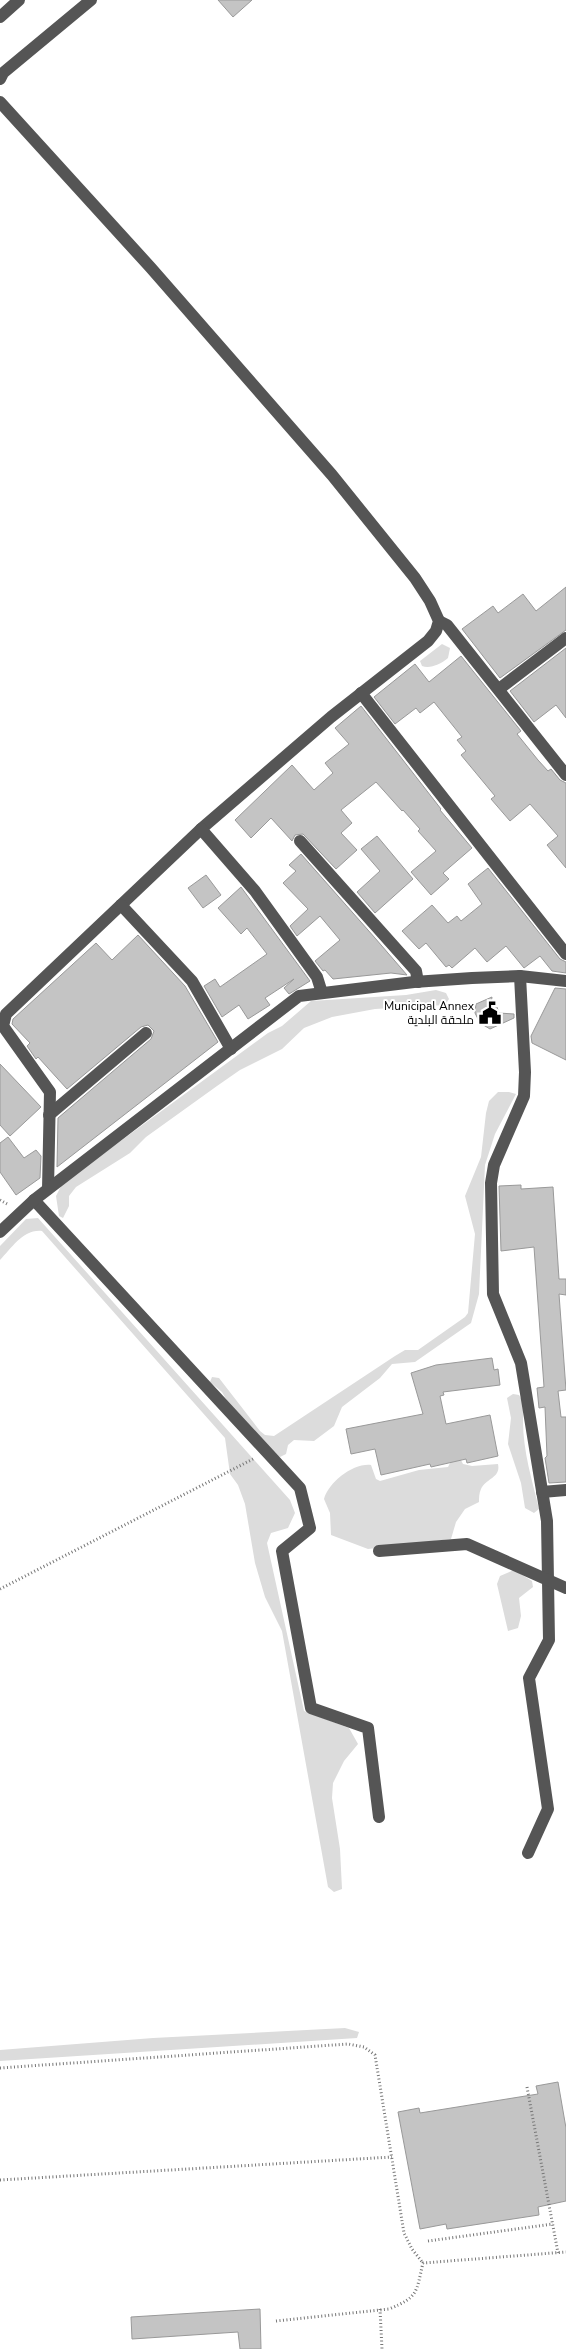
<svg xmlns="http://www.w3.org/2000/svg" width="566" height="2349" viewBox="0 0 566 2349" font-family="'Nunito Sans',Cairo,sans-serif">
  <rect width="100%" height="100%" fill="#fff"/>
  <!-- green -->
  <g fill="#dcdcdc">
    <path d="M442,644L450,648L448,658C441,664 430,669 422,666L420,661Z"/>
    <polygon points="436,990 446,993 449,999 445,1005 375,1009 332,1017 304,1028 282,1049 240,1070 217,1086 146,1137 130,1153 76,1187 69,1196 69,1206 63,1218 59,1216 56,1196 62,1184 268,1033 282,1026 311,1001 406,995"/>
    <polygon points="498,1092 509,1092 516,1094 495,1134 485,1165 479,1294 471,1323 415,1362 392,1364 380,1378 342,1407 334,1426 314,1441 294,1440 288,1445 286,1454 280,1457 273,1453 230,1406 222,1392 210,1382 212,1377 219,1378 260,1431 265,1435 274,1436 395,1356 405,1350 418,1350 465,1317 468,1313 475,1234 465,1196 481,1157 486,1113 489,1101"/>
    <path d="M38,1218L290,1500L295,1513L288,1528L271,1533L267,1543L304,1711L349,1728L358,1744L344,1761L333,1783L332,1798L340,1849L342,1889L334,1892L328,1887L282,1631L265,1597L255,1563L245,1504L238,1485L230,1474L225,1438L42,1231C23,1229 12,1248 0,1260V1246L26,1219Z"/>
    <path d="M513,1394L519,1395C524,1402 523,1411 523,1421C523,1451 532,1480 539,1509L534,1513L525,1508L521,1483L508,1444L511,1418L507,1398Z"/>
    <path d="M453,1457L460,1458L463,1464L472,1466L498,1464C501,1478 486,1478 481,1489C479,1493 479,1498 479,1502L465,1509L456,1522L451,1539L368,1549L331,1535L330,1513L324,1499C329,1482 353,1463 371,1465L376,1479L380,1481L419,1470L448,1467Z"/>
    <polygon points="514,1570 532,1581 533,1587 519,1598 521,1616 518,1628 508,1631 497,1584 500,1576"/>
    <polygon points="345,2028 359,2032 357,2038 0,2061 0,2050 153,2038"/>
  </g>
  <!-- building -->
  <g fill="#c4c4c4" stroke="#999">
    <polygon points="218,0 252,0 233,17"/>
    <polygon points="566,587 566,630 500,678 462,629 493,606 498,613 523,594 536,611"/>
    <polygon points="566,648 566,718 556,705 534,722 510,691"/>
    <polygon points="461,656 521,731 517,734 538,760 548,771 551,769 560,780 566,783 566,868 547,845 558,836 530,804 510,821 491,799 495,796 461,755 466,751 457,740 462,737 434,702 420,713 416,708 395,724 374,697 415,664 429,682"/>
    <polygon points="361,706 441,809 440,810 472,848 443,873 449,879 431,895 411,872 436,851 418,831 420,829 403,810 402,811 376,782 341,810 352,823 341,833 357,850 336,869 303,834 295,835 292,841 271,818 251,838 235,820 292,765 314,790 333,773 325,763 349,744 335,728"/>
    <polygon points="377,836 413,879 375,913 357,892 380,871 361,849"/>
    <polygon points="301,854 375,938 407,975 391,973 333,979 325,970 323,971 315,961 340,940 320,916 297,936 290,926 308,909 283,883 296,871 289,865"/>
    <polygon points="488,868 560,959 566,962 566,973 552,971 540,956 524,968 506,946 487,962 475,948 452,968 449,965 446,967 426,943 419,949 402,931 432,905 448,923 457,916 461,921 482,904 468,884"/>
    <polygon points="206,875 221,895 203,908 188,888"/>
    <polygon points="241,887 310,981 289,994 284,988 294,979 265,998 270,1005 248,1019 239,1005 222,1017 204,986 215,979 220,987 267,954 247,928 241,934 218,908"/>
    <polygon points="138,935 185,986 218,1042 57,1167 58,1118 151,1039 154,1031 148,1025 141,1027 67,1089 38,1057 36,1059 27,1046 30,1043 12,1024 13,1019 96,943 112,960"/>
    <polygon points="555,988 566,989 566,1060 532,1043 531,1036"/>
    <polygon points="492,997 491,1004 497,1007 499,1013 514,1014 514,1018 490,1029 480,1023 475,1013 476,1004"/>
    <polygon points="0,1064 41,1107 10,1136 0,1125"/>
    <polygon points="8,1137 24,1158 36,1150 41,1156 40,1178 16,1195 0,1172 0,1143"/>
    <polygon points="521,1185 521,1189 553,1187 559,1279 566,1279 566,1295 559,1294 566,1390 558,1391 561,1417 566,1417 566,1482 549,1483 545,1458 547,1456 545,1407 539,1408 537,1388 544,1387 534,1247 501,1251 499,1186"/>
    <polygon points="492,1358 494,1370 498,1369 500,1385 443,1392 444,1395 440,1396 446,1424 490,1415 498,1456 467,1463 466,1459 431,1467 430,1464 381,1475 375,1449 351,1454 346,1429 423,1414 411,1373 436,1365"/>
    <polygon points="558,2082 566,2128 566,2201 538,2207 539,2215 447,2229 446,2224 420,2229 398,2112 419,2108 420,2113 538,2094 536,2086"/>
    <polygon points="260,2309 261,2349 240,2349 238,2332 132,2339 131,2317"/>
  </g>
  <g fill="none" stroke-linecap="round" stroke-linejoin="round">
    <!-- path -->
    <g stroke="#777" stroke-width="3" stroke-dasharray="1 2.5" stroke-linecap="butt">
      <polyline points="0,1200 9,1205"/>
      <polyline points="0,1589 255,1458"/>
      <polyline points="0,2068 348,2044 364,2047 375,2055 404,2233 412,2249 423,2263"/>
      <polyline points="527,2087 558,2253"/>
      <polyline points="0,2180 392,2157"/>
      <polyline points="428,2241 553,2224"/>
      <polyline points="380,2309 382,2349"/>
      <path d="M276,2321L389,2309C419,2297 416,2292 423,2263L566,2252"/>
    </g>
    <!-- minor -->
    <g stroke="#555" stroke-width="12">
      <polyline points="0,17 19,0"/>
      <polyline points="0,79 3,73 91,0"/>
      <polyline points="0,102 151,268 332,475 415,578 430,601 439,621 436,631 428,641 331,717 201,829 6,1014 3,1026 50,1092 48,1189"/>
      <polyline points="439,621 447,625 566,775"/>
      <polyline points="499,689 566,638"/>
      <polyline points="361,693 566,954"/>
      <polyline points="201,829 255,891 317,977 322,993"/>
      <polyline points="300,841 416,971 418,982"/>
      <polyline points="121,905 192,981 231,1049"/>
      <polyline points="520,976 525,1072 524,1096 494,1165 491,1183 493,1294 521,1363 547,1521 549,1640 529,1678 548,1809 528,1853"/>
      <polyline points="49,1115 146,1033"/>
      <polyline points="34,1200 300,1488 310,1528 282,1551 311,1708 368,1728 379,1817"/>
      <polyline points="0,1232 34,1200 299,996 414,982 472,978 520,976 566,981"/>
      <polyline points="542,1492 566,1490"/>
      <polyline points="379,1551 467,1544 566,1588"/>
    </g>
  </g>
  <!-- icons -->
  <defs>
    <symbol id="civic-bare" viewBox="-9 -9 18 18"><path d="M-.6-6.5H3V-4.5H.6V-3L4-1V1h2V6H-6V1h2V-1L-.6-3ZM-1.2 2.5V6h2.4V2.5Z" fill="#000" stroke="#fff" stroke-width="2.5" paint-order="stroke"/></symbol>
  </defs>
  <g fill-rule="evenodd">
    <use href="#civic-bare" x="474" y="997" width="32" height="32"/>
  </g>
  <g text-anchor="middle" stroke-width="4" stroke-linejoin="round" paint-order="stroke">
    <!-- poi labels -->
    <g font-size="12" fill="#000" stroke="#fff" text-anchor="end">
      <text x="474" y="1010">Municipal Annex<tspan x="474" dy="14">ملحقة البلدية</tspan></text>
    </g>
  </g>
</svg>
